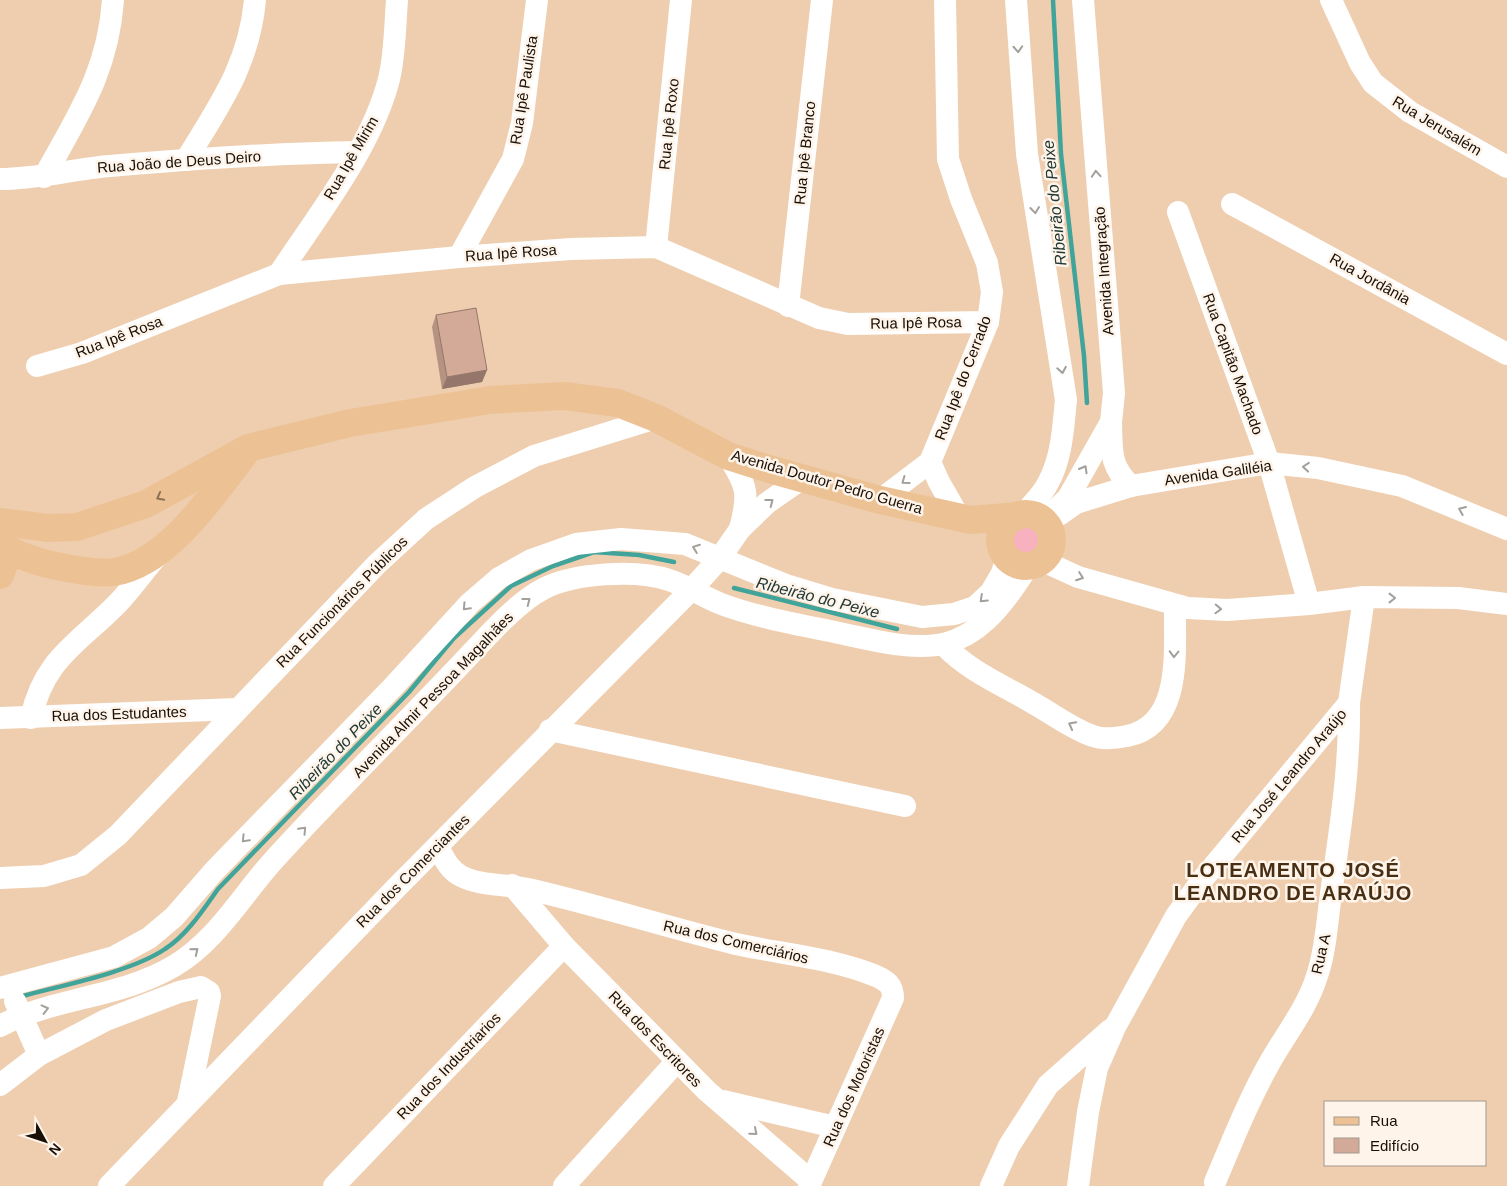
<svg xmlns="http://www.w3.org/2000/svg" width="1507" height="1186" viewBox="0 0 1507 1186" font-family="Arial,sans-serif">
  <rect width="100%" height="100%" fill="#efceaf"/>
  <!-- green -->
  <circle fill="#f7b1bf" cx="1028" cy="540" r="20"/>
  <g fill="none" stroke-linecap="round" stroke-linejoin="round">
    <!-- stream -->
    <g stroke="#40a49a" stroke-width="4.5">
      <polyline points="1053,0 1061,154 1084,356 1087,403"/>
      <polyline points="734,588 897,629"/>
      <path d="M23,996C63,985 131,972 165,949C187,935 203,910 218,889L409,692L454,638L511,586L553,566L594,552L639,555L674,562"/>
    </g>
    <!-- minor -->
    <g stroke="#fff" stroke-width="22">
      <path d="M1016,0L1027,154L1066,400C1063,428 1062,458 1048,483C1043,494 1032,504 1024,514"/>
      <polyline points="1331,0 1360,63 1373,83 1410,112 1507,167"/>
      <path d="M186,160C219,106 249,65 255,0"/>
      <path d="M44,177C78,115 108,72 113,0"/>
      <path d="M0,179C38,179 73,169 110,166C192,159 276,153 358,152"/>
      <polyline points="1232,204 1507,354"/>
      <polyline points="1178,212 1269,463 1309,604"/>
      <polyline points="656,247 681,0"/>
      <polyline points="459,257 513,159 522,123 537,0"/>
      <path d="M279,274C317,216 372,147 389,79C395,55 395,26 397,0"/>
      <polyline points="788,306 822,0"/>
      <polyline points="37,366 82,353 279,274 459,257 571,249 656,247 819,318 848,324 988,322"/>
      <path d="M1111,422C1112,450 1109,466 1131,486"/>
      <path d="M728,456C748,487 749,494 740,529"/>
      <polyline points="930,462 939,482 959,517"/>
      <polyline points="880,500 930,462 988,322 992,292 987,263 961,199 948,159 945,0"/>
      <polyline points="1059,515 1076,503 1131,486 1269,463 1318,468 1402,486 1507,529"/>
      <polyline points="1044,521 1068,498 1111,422 1114,393 1083,0"/>
      <polyline points="1043,561 1078,577 1188,608 1227,610 1309,604 1364,597 1458,598 1507,604"/>
      <path d="M944,645C970,672 1001,684 1033,703C1053,714 1072,729 1093,736C1104,740 1117,738 1127,736C1184,725 1174,648 1175,605"/>
      <polyline points="0,718 237,709"/>
      <path d="M31,718C44,658 79,643 118,603C132,588 144,571 158,555"/>
      <polyline points="550,730 905,806"/>
      <path d="M438,847C444,858 449,870 461,876C480,886 506,884 528,889C598,905 666,927 736,944C782,954 832,958 876,976C887,981 893,985 893,998L809,1186"/>
      <polyline points="0,878 44,876 81,865 118,835 377,564 426,519 475,487 534,456 656,418"/>
      <polyline points="512,885 564,946 707,1091 811,1181"/>
      <polyline points="0,988 114,957 149,938 174,917 215,870 392,688 470,603 499,578 531,560 576,544 621,539 685,544 786,585 832,599 922,617 954,614 975,607 991,592 1002,573 1007,557"/>
      <polyline points="15,1001 39,1055"/>
      <path d="M0,1026C54,997 120,998 174,966C215,942 241,897 272,862C339,788 410,719 478,646C496,627 520,601 543,589C573,573 637,569 669,580C688,586 705,598 724,605C757,617 795,624 830,631C932,654 968,663 1028,566"/>
      <polyline points="0,1085 39,1055 106,1020 179,992 201,987 209,992 210,996 188,1102"/>
      <polyline points="723,1101 835,1127"/>
      <path d="M1215,1182C1232,1142 1248,1101 1270,1062C1286,1034 1307,1008 1317,976C1326,950 1327,921 1331,894C1340,830 1350,768 1349,703"/>
      <polyline points="109,1186 396,888 691,590 720,558 740,529 767,503 803,478"/>
      <polyline points="334,1186 564,946"/>
      <polyline points="564,1186 677,1061"/>
      <polyline points="991,1186 1009,1146 1048,1085 1110,1030"/>
      <polyline points="1078,1186 1088,1112 1097,1068 1115,1027 1176,916 1202,880 1349,703 1364,597"/>
    </g>
    <!-- major -->
    <g stroke="#ecc295" stroke-width="28">
      <circle cx="1026" cy="540" r="26"/>
      <polyline points="0,522 49,528 77,527 146,504 248,448 350,423 490,400 564,396 618,403 656,418 728,456 769,469 880,500 971,520 1018,516"/>
      <path d="M0,545C23,559 46,565 72,569C86,571 100,574 114,572C168,563 212,496 243,456"/>
      <polyline points="0,575 5,562 4,548"/>
    </g>
  </g>
  <!-- wall -->
  <polygon fill="#b59282" points="436,315 487,370 482,382 442,389 432,327"/>
  <!-- shaded-wall -->
  <polygon fill="#94776a" points="487,370 482,382 442,389 447,377"/>
  <!-- building -->
  <polygon fill="#d3aa97" stroke="#94776a" points="476,308 487,370 447,377 436,315"/>
  <!-- one-way arrows -->
  <defs><path id="oneway-chevron" d="M-2-3.5L2.5 0L-2 3.5" fill="none" stroke-width="1.6" stroke-linecap="round" stroke-linejoin="round" transform="scale(1.25)"/></defs>
  <g stroke="#a39f9b">
    <use href="#oneway-chevron" transform="translate(1018 49) rotate(87)"/>
    <use href="#oneway-chevron" transform="translate(1096 174) rotate(-94)"/>
    <use href="#oneway-chevron" transform="translate(1035 210) rotate(83)"/>
    <use href="#oneway-chevron" transform="translate(1062 370) rotate(80)"/>
    <use href="#oneway-chevron" transform="translate(1306 467) rotate(-175)"/>
    <use href="#oneway-chevron" transform="translate(1084 469) rotate(-60)"/>
    <use href="#oneway-chevron" transform="translate(905 481) rotate(144)"/>
    <use href="#oneway-chevron" transform="translate(770 502) rotate(-38)"/>
    <use href="#oneway-chevron" transform="translate(1462 510) rotate(-157)"/>
    <use href="#oneway-chevron" transform="translate(696 548) rotate(-159)"/>
    <use href="#oneway-chevron" transform="translate(1080 577) rotate(20)"/>
    <use href="#oneway-chevron" transform="translate(1392 598)"/>
    <use href="#oneway-chevron" transform="translate(983 599) rotate(137)"/>
    <use href="#oneway-chevron" transform="translate(527 601) rotate(-38)"/>
    <use href="#oneway-chevron" transform="translate(466 607) rotate(133)"/>
    <use href="#oneway-chevron" transform="translate(1218 609) rotate(2)"/>
    <use href="#oneway-chevron" transform="translate(1174 654) rotate(91)"/>
    <use href="#oneway-chevron" transform="translate(1072 725) rotate(-152)"/>
    <use href="#oneway-chevron" transform="translate(303 830) rotate(-47)"/>
    <use href="#oneway-chevron" transform="translate(245 839) rotate(134)"/>
    <use href="#oneway-chevron" transform="translate(195 951) rotate(-39)"/>
    <use href="#oneway-chevron" transform="translate(45 1009) rotate(-14)"/>
    <use href="#oneway-chevron" transform="translate(754 1132) rotate(41)"/>
  </g>
  <use stroke="#8e7154" href="#oneway-chevron" transform="translate(160 497) rotate(152)"/>
  <g text-anchor="middle" stroke-width="5" stroke-linejoin="round" paint-order="stroke">
    <!-- street labels -->
    <g font-size="15" fill="#1a0f05" stroke="#fef4ea">
      <text transform="translate(524 90) rotate(-81)" y="5">Rua Ipê Paulista</text>
      <text transform="translate(669 124) rotate(-84)" y="5">Rua Ipê Roxo</text>
      <text transform="translate(1437 126) rotate(31)" y="5">Rua Jerusalém</text>
      <text transform="translate(805 153) rotate(-84)" y="5">Rua Ipê Branco</text>
      <text transform="translate(351 158) rotate(-60)" y="5">Rua Ipê Mirim</text>
      <text transform="translate(179 162) rotate(-4)" y="5">Rua João de Deus Deiro</text>
      <text transform="translate(511 253) rotate(-4)" y="5">Rua Ipê Rosa</text>
      <text transform="translate(1104 271) rotate(-94)" y="5">Avenida Integração</text>
      <text transform="translate(1370 279) rotate(29)" y="5">Rua Jordânia</text>
      <text transform="translate(916 323) rotate(-1)" y="5">Rua Ipê Rosa</text>
      <text transform="translate(119 337) rotate(-21)" y="5">Rua Ipê Rosa</text>
      <text transform="translate(1233 364) rotate(70)" y="5">Rua Capitão Machado</text>
      <text transform="translate(963 378) rotate(-69)" y="5">Rua Ipê do Cerrado</text>
      <text transform="translate(1218 473) rotate(-8)" y="5">Avenida Galiléia</text>
      <text transform="translate(827 482) rotate(16)" y="5">Avenida Doutor Pedro Guerra</text>
      <text transform="translate(342 602) rotate(-45)" y="5">Rua Funcionários Públicos</text>
      <text transform="translate(433 695) rotate(-46)" y="5">Avenida Almir Pessoa Magalhães</text>
      <text transform="translate(119 714) rotate(-2)" y="5">Rua dos Estudantes</text>
      <text transform="translate(1289 776) rotate(-50)" y="5">Rua José Leandro Araújo</text>
      <text transform="translate(413 871) rotate(-45)" y="5">Rua dos Comerciantes</text>
      <text transform="translate(736 942) rotate(13)" y="5">Rua dos Comerciários</text>
      <text transform="translate(1321 954) rotate(-77)" y="5">Rua A</text>
      <text transform="translate(655 1039) rotate(46)" y="5">Rua dos Escritores</text>
      <text transform="translate(449 1066) rotate(-46)" y="5">Rua dos Industriarios</text>
      <text transform="translate(854 1087) rotate(-66)" y="5">Rua dos Motoristas</text>
    </g>
    <!-- water labels -->
    <g font-size="16" font-style="italic" fill="#213835" stroke="#fef4ea">
      <text transform="translate(1054 203) rotate(-96)" y="6">Ribeirão do Peixe</text>
      <text transform="translate(818 597) rotate(14)" y="6">Ribeirão do Peixe</text>
      <text transform="translate(335 751) rotate(-46)" y="6">Ribeirão do Peixe</text>
    </g>
    <!-- district labels -->
    <g font-size="20" font-weight="bold" letter-spacing="1" fill="#482f13" stroke="#fef4ea">
      <text x="1293" y="877">LOTEAMENTO JOSÉ<tspan x="1293" dy="23">LEANDRO DE ARAÚJO</tspan></text>
    </g>
  </g>
  <!-- legend -->
  <rect x="1324" y="1101" width="162" height="65" fill="#fef4ea" stroke="#a3988e"/>
  <rect x="1334" y="1117" width="25" height="8" fill="#ecc295" stroke="#a3988e"/>
  <text x="1370" y="1126" font-size="15" fill="#1a0f05">Rua</text>
  <rect x="1334" y="1138" width="25" height="15" fill="#d3aa97" stroke="#a3988e"/>
  <text x="1370" y="1151" font-size="15" fill="#1a0f05">Edifício</text>
  <!-- north arrow -->
  <g transform="translate(45 1141) rotate(130)" stroke="#fef4ea" stroke-width="4" paint-order="stroke">
  <path d="M0-4L9 19L0 12L-9 19Z" fill="#1a0f05"/>
  <text y="-8" font-size="14" font-weight="bold" text-anchor="middle" fill="#1a0f05">N</text>
  </g>
</svg>
